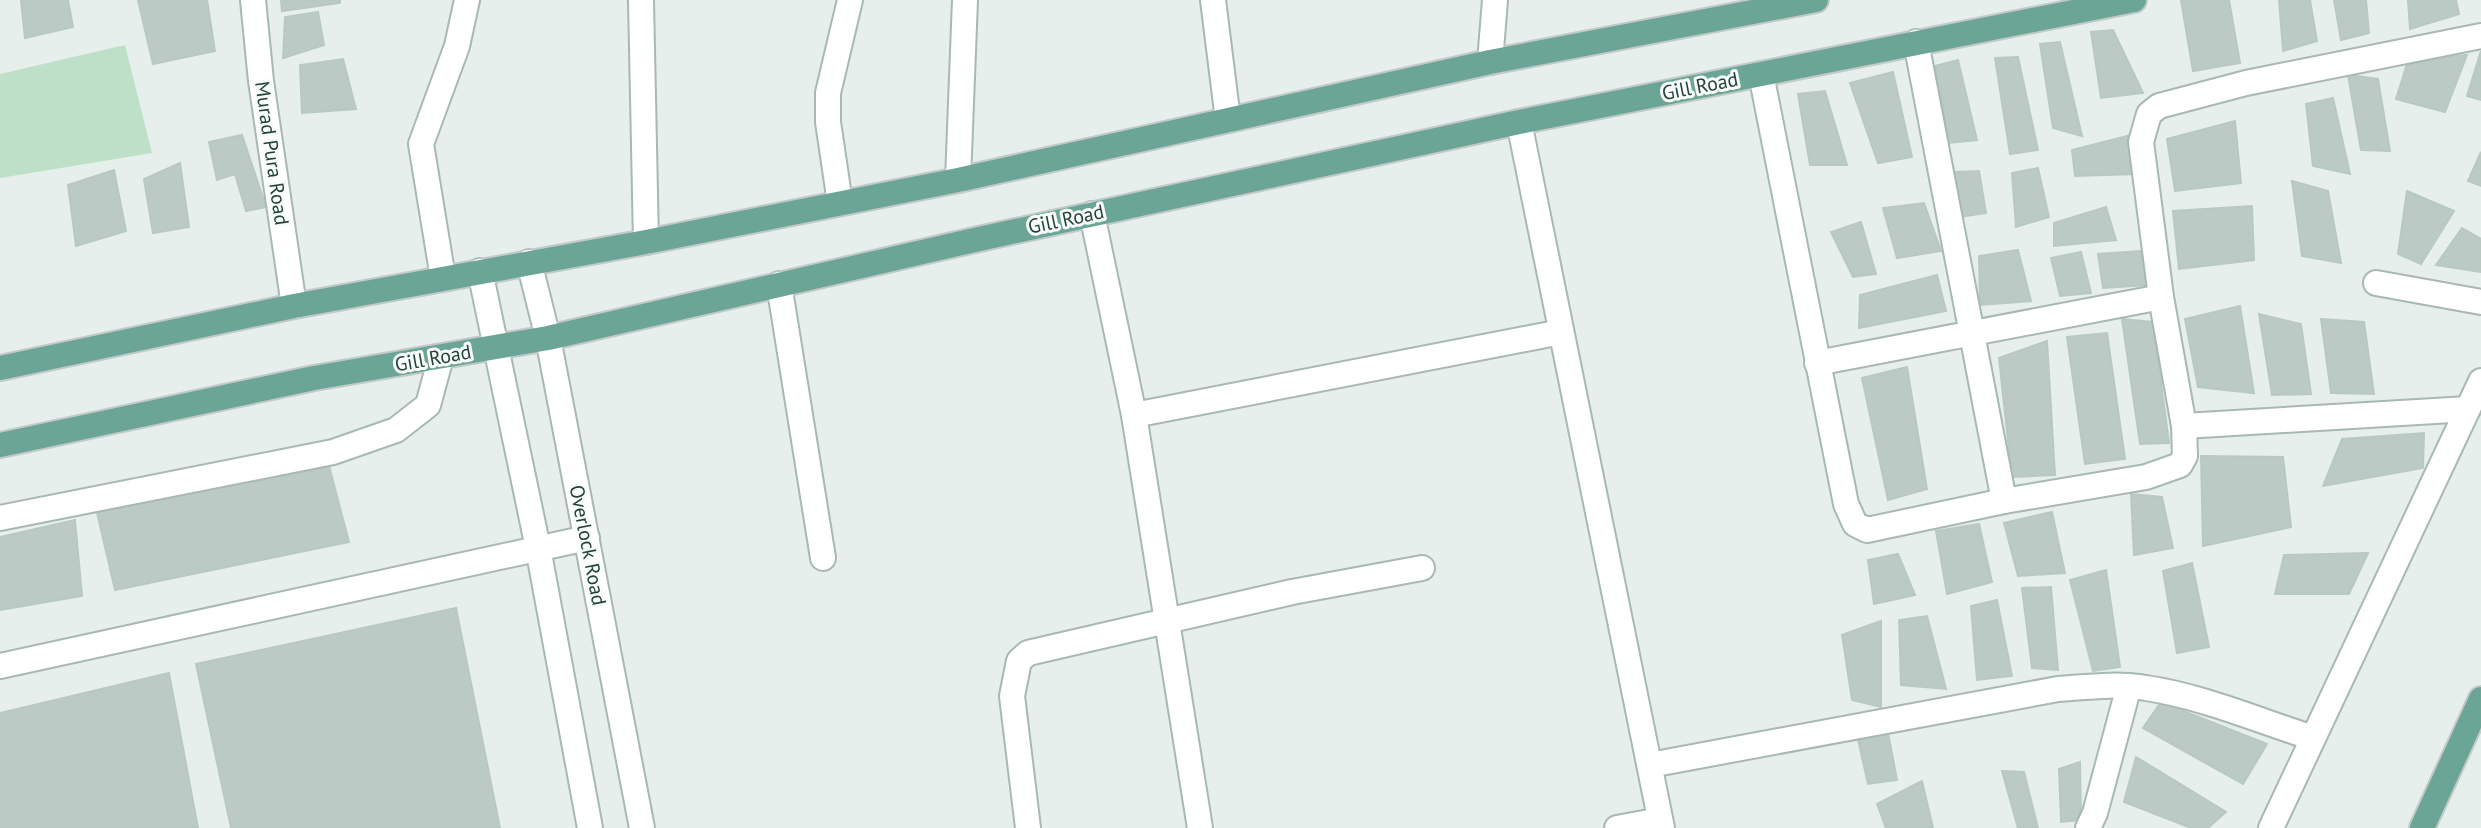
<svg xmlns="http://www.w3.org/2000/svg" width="2481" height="828" viewBox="0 0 2481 828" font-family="'PT Sans',sans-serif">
  <rect width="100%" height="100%" fill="#e6efeb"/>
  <!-- green -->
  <polygon fill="#bfe0c8" points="125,45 152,153 0,178 0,74"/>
  <!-- building -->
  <g fill="#bbcac4" stroke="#b8c9c2" stroke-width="2">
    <polygon points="21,0 68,0 73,27 25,38"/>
    <polygon points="138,0 207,0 215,51 153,64"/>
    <polygon points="281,0 340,0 340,3 282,11"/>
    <polygon points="2181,0 2229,0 2240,63 2193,71"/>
    <polygon points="2279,0 2310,0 2317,41 2283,51"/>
    <polygon points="2334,0 2366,0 2369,33 2341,40"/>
    <polygon points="2408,0 2456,0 2459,14 2410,29"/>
    <polygon points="318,12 324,45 283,58 285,17"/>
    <polygon points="2113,30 2143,93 2101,98 2091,32"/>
    <polygon points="2060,42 2082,136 2053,128 2040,44"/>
    <polygon points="2481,51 2481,100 2467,96"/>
    <polygon points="2467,55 2445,112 2396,99 2408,61"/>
    <polygon points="2018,57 2038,150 2010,154 1995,58"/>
    <polygon points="343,59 356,109 302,113 300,65"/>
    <polygon points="1958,60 1977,140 1948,143 1935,66"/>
    <polygon points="1893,72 1912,157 1878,163 1850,83"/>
    <polygon points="2348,75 2378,79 2390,151 2361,150"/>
    <polygon points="1825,91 1847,165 1810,165 1798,94"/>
    <polygon points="2333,98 2350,174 2313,166 2306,104"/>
    <polygon points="2235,121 2241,183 2175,191 2167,139"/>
    <polygon points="242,135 266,207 246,211 235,174 217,180 209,142"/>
    <polygon points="2131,135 2136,174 2075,176 2072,150"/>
    <polygon points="2481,152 2481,186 2468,181"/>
    <polygon points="180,163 189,227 153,233 144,179"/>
    <polygon points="2038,168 2049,217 2016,227 2012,173"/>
    <polygon points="114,170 126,231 76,246 68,185"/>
    <polygon points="1979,171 1986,213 1959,217 1955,172"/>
    <polygon points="2292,181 2328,191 2341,263 2302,256"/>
    <polygon points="2407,191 2454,211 2421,264 2398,254"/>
    <polygon points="1924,203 1941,251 1897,258 1883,208"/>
    <polygon points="2252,206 2254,260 2179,269 2173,211"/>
    <polygon points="2106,207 2116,240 2054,246 2054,223"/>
    <polygon points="1861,222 1876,274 1853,277 1831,232"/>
    <polygon points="2462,228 2481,239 2481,272 2436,265"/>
    <polygon points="2018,250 2031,301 1980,305 1979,256"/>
    <polygon points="2141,251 2147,285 2103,288 2098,254"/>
    <polygon points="2081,252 2091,293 2060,296 2051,258"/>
    <polygon points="1937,275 1946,311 1859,328 1860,295"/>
    <polygon points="2240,306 2254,393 2198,387 2185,319"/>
    <polygon points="2259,314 2301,324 2311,394 2272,395"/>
    <polygon points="2122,319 2153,322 2169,443 2140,444"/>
    <polygon points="2321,319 2364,322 2374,394 2331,393"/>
    <polygon points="2107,333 2125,459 2085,464 2067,337"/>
    <polygon points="2047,341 2055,475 2012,477 1999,358"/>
    <polygon points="1907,367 1927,489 1888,500 1862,378"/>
    <polygon points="2424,433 2423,468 2323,486 2342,439"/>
    <polygon points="2201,456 2283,457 2291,527 2203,546"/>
    <polygon points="328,462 349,542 115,590 95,504"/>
    <polygon points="2131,494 2162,497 2173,548 2134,555"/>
    <polygon points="2052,512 2065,573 2018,576 2004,523"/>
    <polygon points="75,520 82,596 0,610 0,537"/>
    <polygon points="1979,524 1992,582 1947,594 1936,531"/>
    <polygon points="2368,553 2349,594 2275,594 2284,555"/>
    <polygon points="1898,554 1915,595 1874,604 1868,560"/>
    <polygon points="2192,563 2209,647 2177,653 2163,571"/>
    <polygon points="2106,570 2120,667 2093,671 2070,580"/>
    <polygon points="2051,587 2058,670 2032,668 2022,588"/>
    <polygon points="1997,600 2012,676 1977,680 1971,606"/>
    <polygon points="456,608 500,828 231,828 196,664"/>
    <polygon points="1927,616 1946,689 1901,685 1899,620"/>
    <polygon points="1881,621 1881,707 1852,700 1842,635"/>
    <polygon points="169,673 198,828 0,828 0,713"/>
    <polygon points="2161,702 2267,744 2243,784 2143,728"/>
    <polygon points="1888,733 1897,780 1868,784 1857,735"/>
    <polygon points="2136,757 2226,812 2208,828 2191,828 2124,802"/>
    <polygon points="2080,762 2081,820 2061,822 2059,769"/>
    <polygon points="2002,771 2024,772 2038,828 2018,828"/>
    <polygon points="1922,781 1933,828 1886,828 1877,804"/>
  </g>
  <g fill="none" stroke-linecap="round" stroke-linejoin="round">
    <defs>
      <g id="minor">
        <polyline points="253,0 261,81 294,306"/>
        <polyline points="641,0 646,242"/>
        <polyline points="1213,0 1228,120"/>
        <polyline points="1916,42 2004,501"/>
        <polyline points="1490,62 1495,0"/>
        <polyline points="1761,74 1846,504 1855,524 1867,530 2004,501 2146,477 2180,465 2185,456 2184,426 2161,297 2141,142 2149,114 2159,106 2246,83 2481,36"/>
        <polyline points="1519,122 1662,828"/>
        <polyline points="958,180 965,0"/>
        <polyline points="840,203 828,122 828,93 850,0"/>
        <polyline points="1092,214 1134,415 1200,828"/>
        <polyline points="529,262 548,338 642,828"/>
        <polyline points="480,271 538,548 590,828"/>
        <polyline points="443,278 421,144 457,46 467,0"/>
        <polyline points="2376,283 2481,302"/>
        <polyline points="779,284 823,558"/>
        <polyline points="1817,363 2161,297"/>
        <polyline points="1134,415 1561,332"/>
        <polyline points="2184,426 2468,409"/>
        <polyline points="0,518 333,452 396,430 428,405 441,357"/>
        <polyline points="0,666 587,538"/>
        <path d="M1650,765L2058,689C2087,687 2117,683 2146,688C2201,696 2260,721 2313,738"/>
        <polyline points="1028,828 1012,696 1019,661 1028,653 1292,592 1422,568"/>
        <polyline points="1617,828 1660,820"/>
        <polyline points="2088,828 2095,813 2129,686"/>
        <polyline points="2271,828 2481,381"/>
      </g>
      <g id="major">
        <polyline points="0,368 294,306 646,242 958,180 1490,62 1816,0"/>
        <polyline points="0,445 314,378 548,338 979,239 1519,122 2134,0"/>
        <polyline points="2422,828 2481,699"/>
      </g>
    </defs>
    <!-- minor casing -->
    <use href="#minor" stroke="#a8b8b2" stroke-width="28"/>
    <!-- major casing -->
    <use href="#major" stroke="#c2cac8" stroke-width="28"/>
    <!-- minor -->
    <use href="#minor" stroke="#fff" stroke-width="24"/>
    <!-- major -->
    <use href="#major" stroke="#6aa596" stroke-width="24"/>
  </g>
  <g text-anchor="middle" stroke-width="6" stroke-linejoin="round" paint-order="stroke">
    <!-- street labels -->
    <g font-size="20" fill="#24423a" stroke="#f7fbf9">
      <text transform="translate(1700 86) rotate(-11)" y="7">Gill Road</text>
      <text transform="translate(272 153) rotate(82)" y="7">Murad Pura Road</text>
      <text transform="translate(1066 219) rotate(-12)" y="7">Gill Road</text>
      <text transform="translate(433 358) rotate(-10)" y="7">Gill Road</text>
      <text transform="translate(588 545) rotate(79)" y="7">Overlock Road</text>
    </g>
  </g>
</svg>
